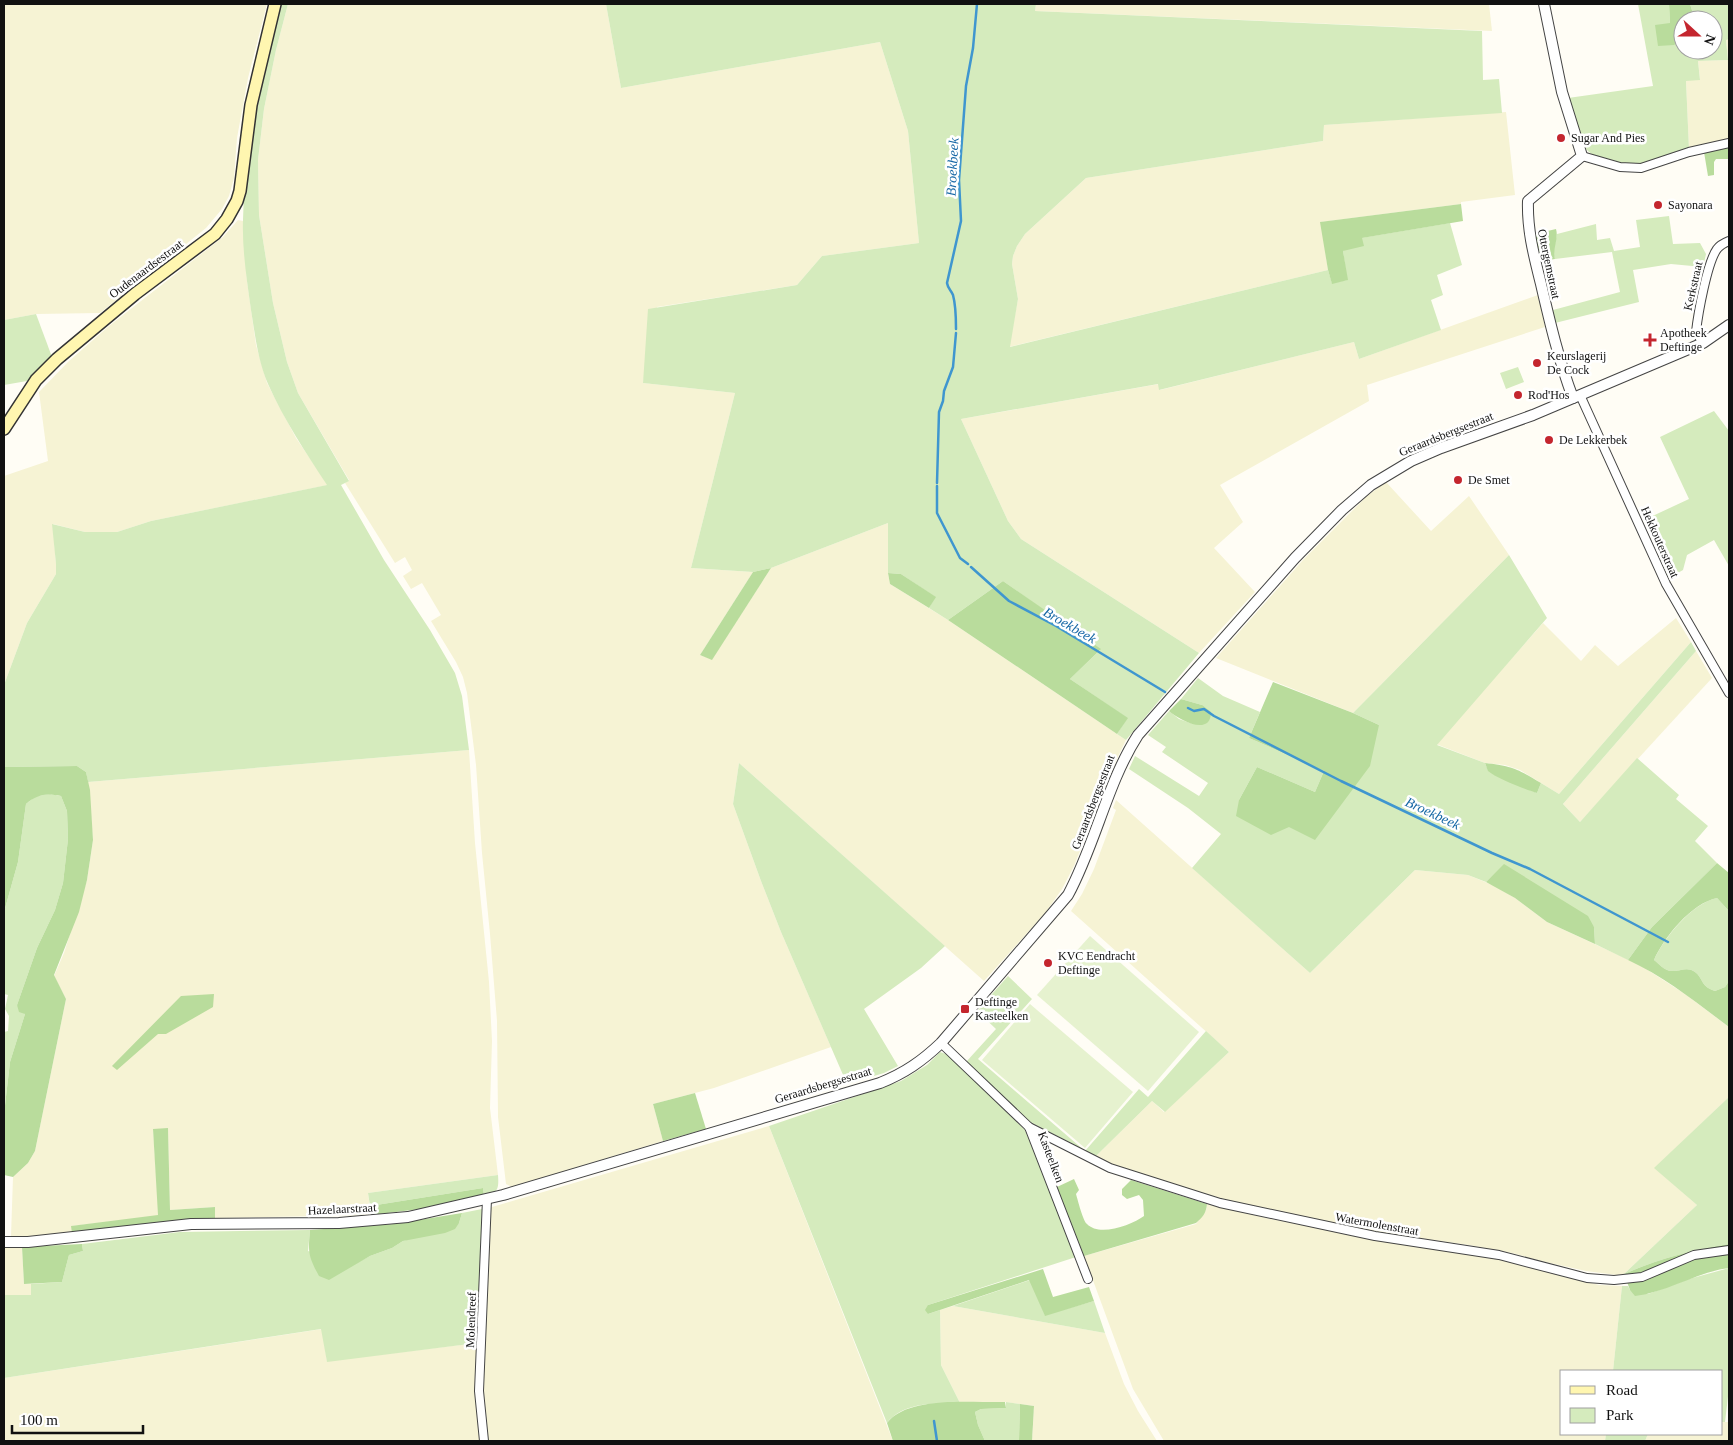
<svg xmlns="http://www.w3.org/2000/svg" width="1733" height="1445" viewBox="0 0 1733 1445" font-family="'Times New Roman',serif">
  <rect width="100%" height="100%" fill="#fffdf5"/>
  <!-- farmland -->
  <g fill="#f6f3d4">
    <polygon points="4,4 267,4 248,78 237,138 234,178 229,196 222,209 206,228 100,313 36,314 4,320"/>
    <polygon points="288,4 606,4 621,88 880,42 908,131 919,243 822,256 797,285 657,307 643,383 735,393 691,568 753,572 700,655 712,659 771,568 888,523 888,573 890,584 948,620 1126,740 1114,765 1074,866 1062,889 1046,912 984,981 739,763 733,804 761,881 781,932 831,1047 714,1088 653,1104 663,1141 512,1187 506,1184 498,1117 497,1021 490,934 482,853 476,765 467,693 463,677 456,662 431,621 441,615 422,583 411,589 403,576 412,570 405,557 395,563 345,483 349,480 298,393 287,362 273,303 259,215 258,160 264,109 276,50"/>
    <polygon points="1036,4 1489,4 1492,31 1035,11"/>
    <polygon points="1726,39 1729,39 1729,141 1689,149 1686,80 1700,79 1698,61 1728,60"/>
    <polygon points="1506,112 1515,195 1461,202 1461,204 1321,222 1328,270 1009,347 1018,299 1012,264 1013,256 1017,246 1025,234 1086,178 1323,141 1324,125"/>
    <polygon points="238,220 243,221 247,281 256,345 267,383 296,438 328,485 151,521 117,532 85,532 53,524 56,564 56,574 27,623 4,685 4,476 48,461 39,392 68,362 109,326 223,237"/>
    <polygon points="1538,295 1545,327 1367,385 1369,401 1220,485 1243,522 1214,548 1255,592 1199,653 1021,539 1008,521 961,419 1159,384 1160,390 1354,342 1359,359"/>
    <polygon points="1386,482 1431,531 1469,496 1509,555 1353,713 1216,658 1303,560 1367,496"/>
    <polygon points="1676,618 1691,642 1559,794 1520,770 1505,765 1485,763 1436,744 1543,623 1581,661 1595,645 1618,666"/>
    <polygon points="1696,651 1712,678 1580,822 1563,804"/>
    <polygon points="469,750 475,843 489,982 492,1041 490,1108 498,1175 368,1193 371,1215 215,1218 215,1207 170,1210 168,1129 153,1129 159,1216 72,1226 72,1233 29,1237 11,1236 13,1177 28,1163 35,1151 66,999 54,976 64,953 87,880 93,840 88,782"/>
    <polygon points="1116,800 1310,973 1415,870 1468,875 1495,886 1515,898 1547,922 1640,965 1685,994 1729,1027 1729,1097 1655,1168 1697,1205 1624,1274 1617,1275 1586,1271 1541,1261 1512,1253 1469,1245 1383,1233 1281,1213 1227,1200 1154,1179 1115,1166 1096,1156 1152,1101 1164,1112 1229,1052 1071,911 1082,894 1094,869 1116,810 1113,808"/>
    <polygon points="769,1126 893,1441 488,1441 482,1411 482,1390 490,1210 492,1207"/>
    <polygon points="1207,1204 1271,1219 1339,1232 1500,1259 1599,1285 1622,1286 1613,1371 1562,1371 1562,1434 1606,1434 1605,1441 1164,1441 1133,1389 1084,1256 1196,1224 1206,1210"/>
    <polygon points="4,1247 22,1247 24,1284 31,1284 31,1295 4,1295"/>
    <polygon points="953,1306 1105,1333 1124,1384 1138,1411 1157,1441 1032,1441 1034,1406 1005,1402 960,1403 941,1365 940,1310"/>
    <polygon points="322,1329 327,1361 477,1343 477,1409 481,1441 4,1441 4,1378"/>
    <polygon points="1722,1422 1729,1422 1729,1441 1645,1441 1648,1434 1722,1434"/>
  </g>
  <!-- green -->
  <g fill="#d5ebbd">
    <path d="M281,4H288L276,50L264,109L258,160L259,215L273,303L287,362L298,393L349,481L341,485L384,560L430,630L455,673L462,696L469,750L88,782L86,772L77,766L4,767V685L27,623L56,574V564L52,524L85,532H117L151,521L327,485C306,453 284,420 268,384C258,361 255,335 251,310C247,281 242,250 243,220C245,147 264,74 281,4Z"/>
    <polygon points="606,4 1036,4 1035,11 1482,31 1483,80 1499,79 1502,113 1324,125 1323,141 1086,178 1025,234 1017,246 1013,256 1012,264 1018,299 1010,347 1328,270 1332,283 1347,280 1343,251 1361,238 1450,223 1462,265 1437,275 1443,295 1431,300 1441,330 1359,359 1354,342 1159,390 1158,384 961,419 1008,521 1021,539 1199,653 1126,740 1117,734 1127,718 1070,679 1100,650 1003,581 948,620 929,608 935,597 901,574 888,573 888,523 771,568 753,572 691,568 735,393 643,383 648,309 797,285 822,256 919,243 908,131 880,42 621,88"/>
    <path d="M1638,4H1669L1670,23L1674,45L1683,42V50H1713V20H1695L1690,4H1729V39L1726,40L1728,60L1698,61L1700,80L1686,81L1689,149C1659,159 1639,170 1606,160C1599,158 1591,155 1586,149C1577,138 1572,112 1568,98L1653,86Z"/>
    <polygon points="1669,216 1673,244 1700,243 1706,254 1703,267 1671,264 1633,270 1639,302 1555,323 1553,310 1620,292 1612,252 1555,259 1553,253 1557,234 1596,224 1597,240 1610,238 1614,251 1640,247 1636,220"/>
    <polygon points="36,314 52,357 27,381 4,385 4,320"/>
    <polygon points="1518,367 1524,382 1506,389 1500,373"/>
    <polygon points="1714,411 1729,431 1729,566 1714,540 1687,555 1683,570 1669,578 1644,520 1689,499 1660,437"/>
    <polygon points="1509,555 1547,618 1437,745 1485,763 1488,770 1495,775 1537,793 1541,783 1559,794 1691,642 1696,651 1563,804 1580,822 1637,758 1679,795 1676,799 1708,826 1695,841 1717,863 1652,927 1628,960 1595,944 1594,927 1504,865 1486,882 1468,875 1415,870 1310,973 1192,868 1221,834 1188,808 1129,769 1135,756 1199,796 1208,783 1162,752 1166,747 1148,735 1169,711 1179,719 1193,724 1202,705 1181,699 1198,678 1223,696 1260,712 1249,738 1324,771 1315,792 1257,767 1239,800 1289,827 1379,725 1353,713"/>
    <polygon points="739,763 945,946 921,968 864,1009 898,1066 884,1073 847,1084 781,932 761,881 733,804"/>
    <polygon points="50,794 61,796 67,811 68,839 63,883 55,910 37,948 17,1005 25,1014 10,1062 4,1114 4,1032 8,1031 9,1016 5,1009 8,995 4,994 4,912 18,862 26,804 36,796"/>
    <path d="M1717,898L1729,911V981L1725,987L1715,991C1700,986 1704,979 1695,972C1687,966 1679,972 1671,971C1664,970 1659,964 1654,960C1664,938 1692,903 1717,898Z"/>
    <polygon points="1008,976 1032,999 978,1059 1085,1151 1139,1089 1148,1097 1206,1031 1229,1052 1165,1112 1152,1101 1096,1156 1030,1122 966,1062 996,1029 977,1011"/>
    <path d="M940,1052L946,1054L952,1059L1025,1130L1076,1257L928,1305V1314L940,1310L941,1365L960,1403C936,1403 903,1402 887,1423L769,1126L901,1081L927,1065Z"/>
    <path d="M1729,1097V1244C1691,1250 1659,1259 1624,1274L1697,1205L1654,1168Z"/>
    <path d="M498,1175C499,1189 498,1193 484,1196L483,1188L370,1206L368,1193Z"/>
    <polygon points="482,1209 477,1343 327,1362 321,1329 4,1378 4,1295 31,1295 31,1284 62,1282 69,1255 83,1251 82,1244 180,1232 310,1230 308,1251 351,1266 370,1256 392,1248 403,1241 459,1223 462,1213"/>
    <polygon points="1729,1268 1729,1388 1725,1422 1722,1422 1722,1371 1613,1371 1622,1286 1628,1286 1630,1290 1648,1294 1689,1279"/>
    <polygon points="1030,1280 1045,1315 1094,1301 1105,1333 953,1306"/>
    <polygon points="1006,1402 1020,1404 1019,1441 985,1441 978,1425 975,1412 981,1409 1006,1408"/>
    <polygon points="1606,1434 1648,1434 1645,1441 1605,1441"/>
  </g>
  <!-- forest -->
  <g fill="#b9dc9c">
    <polygon points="1669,4 1690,4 1695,20 1683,20 1683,42 1674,45 1658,46 1655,25 1670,23"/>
    <polygon points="1729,147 1729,159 1716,159 1714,162 1714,175 1708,176 1704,152"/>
    <polygon points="1461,204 1463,221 1362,238 1364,246 1343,251 1348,280 1332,284 1328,270 1320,222"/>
    <path d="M1556,229C1559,239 1552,249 1555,259L1542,261L1535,234Z"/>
    <polygon points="771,568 712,660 700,655 753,572"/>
    <polygon points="888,573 901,574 936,597 929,608 890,584"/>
    <polygon points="1003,581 1101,649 1070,679 1128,718 1117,734 948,620"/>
    <polygon points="1273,682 1353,713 1379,725 1370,766 1315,840 1289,827 1271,835 1236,816 1239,800 1257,767 1315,792 1324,771 1249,738"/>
    <path d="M1181,699L1202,705L1211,712C1211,737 1179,720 1169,711Z"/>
    <path d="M1485,763C1512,766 1518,769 1541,783L1537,793C1526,790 1496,778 1488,771C1487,769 1486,765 1485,763Z"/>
    <path d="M77,766L86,772L90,790L93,840L87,880L79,912L54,975L66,999L35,1151L28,1163L13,1177L4,1175V1114L10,1062L25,1014L19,1012L17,1005L37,948L55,910L63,883L68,839L67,811L61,796C46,793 38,794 26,804L18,862L4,912V767Z"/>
    <path d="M1717,863L1729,873V911L1717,898C1692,903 1664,937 1654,960C1659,964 1664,970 1671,971C1679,972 1687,966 1695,972C1704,979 1700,986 1715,991L1725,987L1729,981V1027C1697,1003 1665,977 1628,960L1652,927Z"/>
    <polygon points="1504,864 1588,916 1594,927 1595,944 1547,922 1515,898 1486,882"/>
    <polygon points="214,994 213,1007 166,1034 158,1034 117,1070 112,1066 181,996"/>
    <polygon points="695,1093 706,1129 663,1141 653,1104"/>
    <polygon points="168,1128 170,1210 215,1207 215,1218 196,1219 72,1233 71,1226 158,1215 153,1129"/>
    <path d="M1074,1179L1079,1190L1076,1194C1078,1201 1083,1221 1087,1224C1099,1237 1132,1225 1144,1216L1143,1200L1139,1195L1127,1199L1122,1195V1189L1131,1180L1207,1204C1206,1213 1203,1217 1196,1223L1084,1256L1057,1187Z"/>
    <polygon points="483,1188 484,1196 428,1208 371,1215 370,1206"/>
    <path d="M462,1213L459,1223L455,1229L445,1233L403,1241L392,1248L370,1256L329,1280L319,1276C308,1256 308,1252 310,1230L394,1224Z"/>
    <polygon points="82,1244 83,1251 69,1255 62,1282 24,1284 22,1247"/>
    <path d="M1729,1244V1268C1697,1272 1668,1292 1635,1296L1630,1290L1624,1274C1659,1259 1691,1250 1729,1244Z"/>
    <polygon points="1043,1269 1053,1297 1089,1287 1094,1301 1045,1316 1029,1280 928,1314 925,1310 928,1305"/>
    <path d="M1005,1402L1006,1408L981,1409L975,1412L978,1425L985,1441H893L887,1423C908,1395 973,1403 1005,1402Z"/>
    <polygon points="1020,1404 1034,1406 1032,1441 1019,1441"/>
  </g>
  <!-- pitch -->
  <g fill="#e6f2cf">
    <polygon points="1090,936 1199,1032 1148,1091 1037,995"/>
    <polygon points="1030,1004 1133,1092 1085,1148 982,1060"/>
  </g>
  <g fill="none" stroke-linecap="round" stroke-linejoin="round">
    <!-- stream -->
    <g stroke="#3f96cf" stroke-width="2.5">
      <path d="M956,329C956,318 956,306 953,295C951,290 948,289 947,283L961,221L959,180L966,86L973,48L977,4"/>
      <polyline points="937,483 939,412 943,401 944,391 953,367 956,333"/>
      <polyline points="937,486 937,513 960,558 968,564"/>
      <polyline points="971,567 1009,601 1056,626 1165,692"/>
      <polyline points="1188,708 1194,711 1204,709 1214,716 1341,781 1492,853 1530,869 1668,942"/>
      <polyline points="934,1421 937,1441"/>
    </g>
    <defs>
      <g id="minor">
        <polyline points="1582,156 1620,167 1641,168 1689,152 1729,143"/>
        <path d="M1703,343L1696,332C1698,314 1707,263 1717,249C1720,245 1724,243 1729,241"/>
        <polyline points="1580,395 1666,584 1729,693"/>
        <polyline points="941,1043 1029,1127 1088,1279"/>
        <polyline points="1029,1127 1110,1168 1220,1203 1375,1236 1499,1255 1587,1278 1614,1280 1642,1277 1694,1255 1729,1250"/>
        <polyline points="484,1441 479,1391 487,1199"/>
      </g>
      <g id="tertiary">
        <path d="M1544,4L1562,92L1582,156L1528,201C1527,230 1534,256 1541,284C1550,323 1559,361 1573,398"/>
        <path d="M4,1242H28L191,1224L339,1223L408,1217L503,1195L880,1083C905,1073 922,1061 941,1043L1068,895C1096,843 1107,783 1138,735L1295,558L1342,510L1371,485L1411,461L1441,448L1533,415L1703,343L1729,325"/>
      </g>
      <polyline id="secondary" points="4,429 36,380 57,359 135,294 215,234 227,219 237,201 240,191 251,105 275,4"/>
    </defs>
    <!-- minor casing -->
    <use href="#minor" stroke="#444" stroke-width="10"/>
    <!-- tertiary casing -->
    <use href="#tertiary" stroke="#444" stroke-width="12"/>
    <!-- secondary casing -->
    <use href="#secondary" stroke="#333" stroke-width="14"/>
    <!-- minor -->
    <use href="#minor" stroke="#fff" stroke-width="8"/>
    <!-- tertiary -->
    <use href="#tertiary" stroke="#fff" stroke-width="10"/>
    <!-- secondary -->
    <use href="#secondary" stroke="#fff6b0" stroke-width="11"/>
  </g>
  <!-- markers -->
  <g fill="#c4262e" stroke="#fff" stroke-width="2">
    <circle cx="1561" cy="138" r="5"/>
    <circle cx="1658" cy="205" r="5"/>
    <path d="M1647.5 332.5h5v5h5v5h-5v5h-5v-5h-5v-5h5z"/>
    <circle cx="1537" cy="363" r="5"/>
    <circle cx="1518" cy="395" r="5"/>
    <circle cx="1549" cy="440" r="5"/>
    <circle cx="1458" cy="480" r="5"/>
    <circle cx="1048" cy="963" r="5"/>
    <rect x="960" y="1004" width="10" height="10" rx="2.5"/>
  </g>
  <g text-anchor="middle" stroke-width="5" stroke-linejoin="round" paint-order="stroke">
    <!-- poi labels -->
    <g font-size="12" fill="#111" stroke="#fff" text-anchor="start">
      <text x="1571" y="142">Sugar And Pies</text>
      <text x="1668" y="209">Sayonara</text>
      <text x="1660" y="337">Apotheek<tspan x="1660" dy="14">Deftinge</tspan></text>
      <text x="1547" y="360">Keurslagerij<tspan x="1547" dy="14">De Cock</tspan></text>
      <text x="1528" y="399">Rod'Hos</text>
      <text x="1559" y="444">De Lekkerbek</text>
      <text x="1468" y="484">De Smet</text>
      <text x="1058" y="960">KVC Eendracht<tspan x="1058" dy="14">Deftinge</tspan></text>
      <text x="975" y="1006">Deftinge<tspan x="975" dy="14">Kasteelken</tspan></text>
    </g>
    <!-- street labels -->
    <g font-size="12" fill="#111" stroke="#fff">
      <text transform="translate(1549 264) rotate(78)" y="4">Ottergemstraat</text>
      <text transform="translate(146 269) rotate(-37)" y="4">Oudenaardsestraat</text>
      <text transform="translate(1693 286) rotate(-77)" y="4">Kerkstraat</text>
      <text transform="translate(1446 434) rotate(-22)" y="4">Geraardsbergsestraat</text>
      <text transform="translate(1660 542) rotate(66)" y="4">Hekkouterstraat</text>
      <text transform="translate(1093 802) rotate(-69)" y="4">Geraardsbergsestraat</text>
      <text transform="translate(823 1085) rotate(-17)" y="4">Geraardsbergsestraat</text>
      <text transform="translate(1051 1157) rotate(69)" y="4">Kasteelken</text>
      <text transform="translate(342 1209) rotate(-3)" y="4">Hazelaarstraat</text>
      <text transform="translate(1377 1224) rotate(10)" y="4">Watermolenstraat</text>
      <text transform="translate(471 1320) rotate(-88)" y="4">Molendreef</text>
    </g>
    <!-- water labels -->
    <g font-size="14" font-style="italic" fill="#1768a6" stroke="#fff">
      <text transform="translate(952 167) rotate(-87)" y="5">Broekbeek</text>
      <text transform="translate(1070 625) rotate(30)" y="5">Broekbeek</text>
      <text transform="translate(1433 813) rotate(25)" y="5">Broekbeek</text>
    </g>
  </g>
  <!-- border -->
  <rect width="1733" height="1445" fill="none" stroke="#111111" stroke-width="10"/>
  <!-- legend -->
  <rect x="1560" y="1370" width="162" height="65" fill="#ffffff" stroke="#a0a0a0"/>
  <rect x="1570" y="1386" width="25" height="8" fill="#fff6b0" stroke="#a0a0a0"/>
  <text x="1606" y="1395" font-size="15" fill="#111111">Road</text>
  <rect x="1570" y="1408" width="25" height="15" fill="#d5ebbd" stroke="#a0a0a0"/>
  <text x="1606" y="1420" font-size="15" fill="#111111">Park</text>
  <!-- north arrow -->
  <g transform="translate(1698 35) rotate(111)"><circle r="24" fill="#ffffff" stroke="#a0a0a0"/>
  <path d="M0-4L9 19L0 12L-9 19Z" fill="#c4262e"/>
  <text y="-8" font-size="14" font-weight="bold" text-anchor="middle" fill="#111111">N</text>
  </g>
  <!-- scale -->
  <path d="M12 1425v8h131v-8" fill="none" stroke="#111111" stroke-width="2.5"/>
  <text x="20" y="1425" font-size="15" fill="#111111" stroke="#ffffff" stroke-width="4" paint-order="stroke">100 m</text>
</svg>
